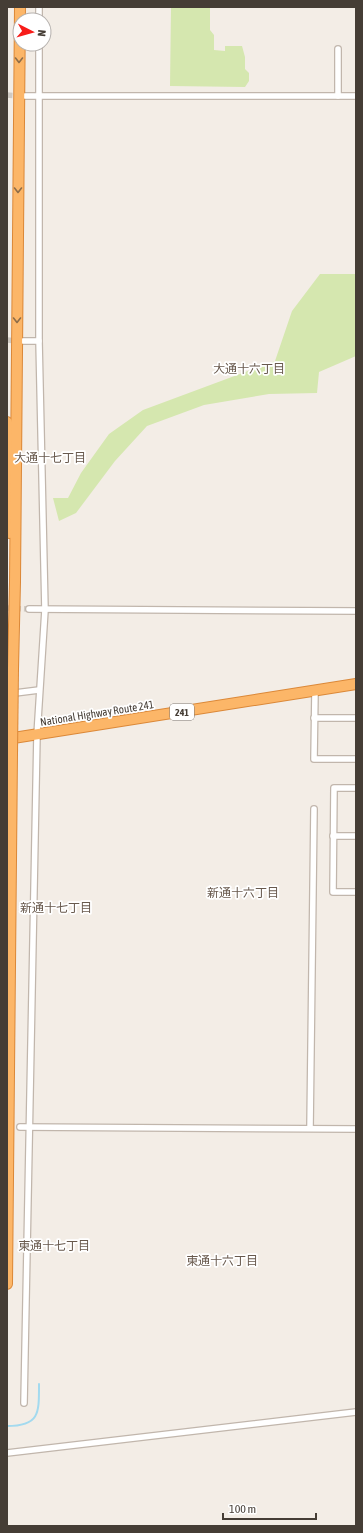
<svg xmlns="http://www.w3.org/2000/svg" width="363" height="1533" viewBox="0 0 363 1533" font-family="'Asap Condensed','Noto Sans JP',sans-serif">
  <rect width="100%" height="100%" fill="#f3ede6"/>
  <!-- green -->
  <g fill="#d5e7af">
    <polygon points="171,7 218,7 210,8 210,30 214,35 214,50 225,51 225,46 242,46 245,57 245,69 249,73 249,81 245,87 170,86"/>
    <polygon points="320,274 356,274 356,356 319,372 317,393 269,394 204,405 147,426 115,461 76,513 59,521 53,498 68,498 81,473 109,434 143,410 275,361 292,311"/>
  </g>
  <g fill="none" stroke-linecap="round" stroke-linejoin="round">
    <!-- stream -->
    <path stroke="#a3daef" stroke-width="2" d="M7,1426C40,1426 39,1413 39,1384"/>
    <!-- street-tunnel -->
    <g stroke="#d0cac3" stroke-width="5.5" stroke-dasharray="5.5 3" stroke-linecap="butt">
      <polyline points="7,95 21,96"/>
      <polyline points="7,340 19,341"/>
      <polyline points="7,608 29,609"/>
    </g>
    <defs>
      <g id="street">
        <polyline points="39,20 39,7"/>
        <polyline points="25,96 356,96"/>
        <polyline points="338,96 338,49"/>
        <polyline points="23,341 39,341"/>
        <polyline points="29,609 356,611"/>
        <polyline points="315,691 314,759 356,759"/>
        <polyline points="7,694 39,690"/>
        <polyline points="314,718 356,718"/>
        <polyline points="356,788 334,788 333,892 356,892"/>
        <polyline points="333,836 356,836"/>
        <polyline points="20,1127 356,1129"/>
        <polyline points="310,1128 314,809"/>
        <polyline points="24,1403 37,735 45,610 39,341 39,44"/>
        <polyline points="7,1453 356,1412"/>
      </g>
      <g id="highway">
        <polyline points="7,422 9,533"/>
        <polyline points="13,669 15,582 20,7"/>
        <polyline points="7,739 356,684"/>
        <polyline points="7,1284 12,754"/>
      </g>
    </defs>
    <!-- street casing -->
    <use href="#street" stroke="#c1b6ac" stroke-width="8"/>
    <!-- highway casing -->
    <use href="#highway" stroke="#db8838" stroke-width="12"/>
    <!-- street -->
    <use href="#street" stroke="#fff" stroke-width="5.5"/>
    <!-- highway -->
    <use href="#highway" stroke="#fcb668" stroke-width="10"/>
    <defs>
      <polyline id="highway-bridge" points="12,754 13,669"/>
    </defs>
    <!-- highway-bridge casing -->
    <use href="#highway-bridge" stroke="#db8838" stroke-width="12" stroke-linecap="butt"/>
    <!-- highway-bridge -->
    <use href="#highway-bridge" stroke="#fcb668" stroke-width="10"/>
  </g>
  <!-- one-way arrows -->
  <defs><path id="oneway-chevron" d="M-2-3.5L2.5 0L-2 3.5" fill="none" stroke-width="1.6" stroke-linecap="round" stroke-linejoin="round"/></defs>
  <g stroke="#8e6d49">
    <use href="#oneway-chevron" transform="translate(19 60) rotate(90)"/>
    <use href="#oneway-chevron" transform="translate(18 190) rotate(90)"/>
    <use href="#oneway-chevron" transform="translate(17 320) rotate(90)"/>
  </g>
  <g text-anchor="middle" stroke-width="3.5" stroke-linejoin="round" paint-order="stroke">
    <!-- shield labels -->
    <rect fill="#fff" stroke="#7d7772" stroke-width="1" x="170" y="704" width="24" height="16" rx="3"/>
    <g font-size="10" font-weight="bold" fill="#453d35">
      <text x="182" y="716">241</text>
    </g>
    <!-- street labels -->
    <g font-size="11" fill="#453d35" stroke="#fff">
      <text transform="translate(97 713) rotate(-9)" y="4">National Highway Route 241</text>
    </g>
    <!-- neighbourhood labels -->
    <g font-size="12" fill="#68594d" stroke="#fff">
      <text x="249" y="373">大通十六丁目</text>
      <text x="50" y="462">大通十七丁目</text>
      <text x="243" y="897">新通十六丁目</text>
      <text x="56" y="912">新通十七丁目</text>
      <text x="54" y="1250">東通十七丁目</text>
      <text x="222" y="1265">東通十六丁目</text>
    </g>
  </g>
  <!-- border -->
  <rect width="363" height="1533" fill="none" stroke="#453d35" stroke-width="16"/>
  <!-- north arrow -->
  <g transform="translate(32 32) rotate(96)"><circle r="19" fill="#ffffff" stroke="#b5b1ae"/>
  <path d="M0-3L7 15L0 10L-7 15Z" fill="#f71c19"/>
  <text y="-6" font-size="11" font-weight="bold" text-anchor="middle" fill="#453d35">N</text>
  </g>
  <!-- scale -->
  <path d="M223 1513v6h93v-6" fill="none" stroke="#453d35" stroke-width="2"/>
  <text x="229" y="1513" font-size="12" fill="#453d35" stroke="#ffffff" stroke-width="3" paint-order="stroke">100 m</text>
</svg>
